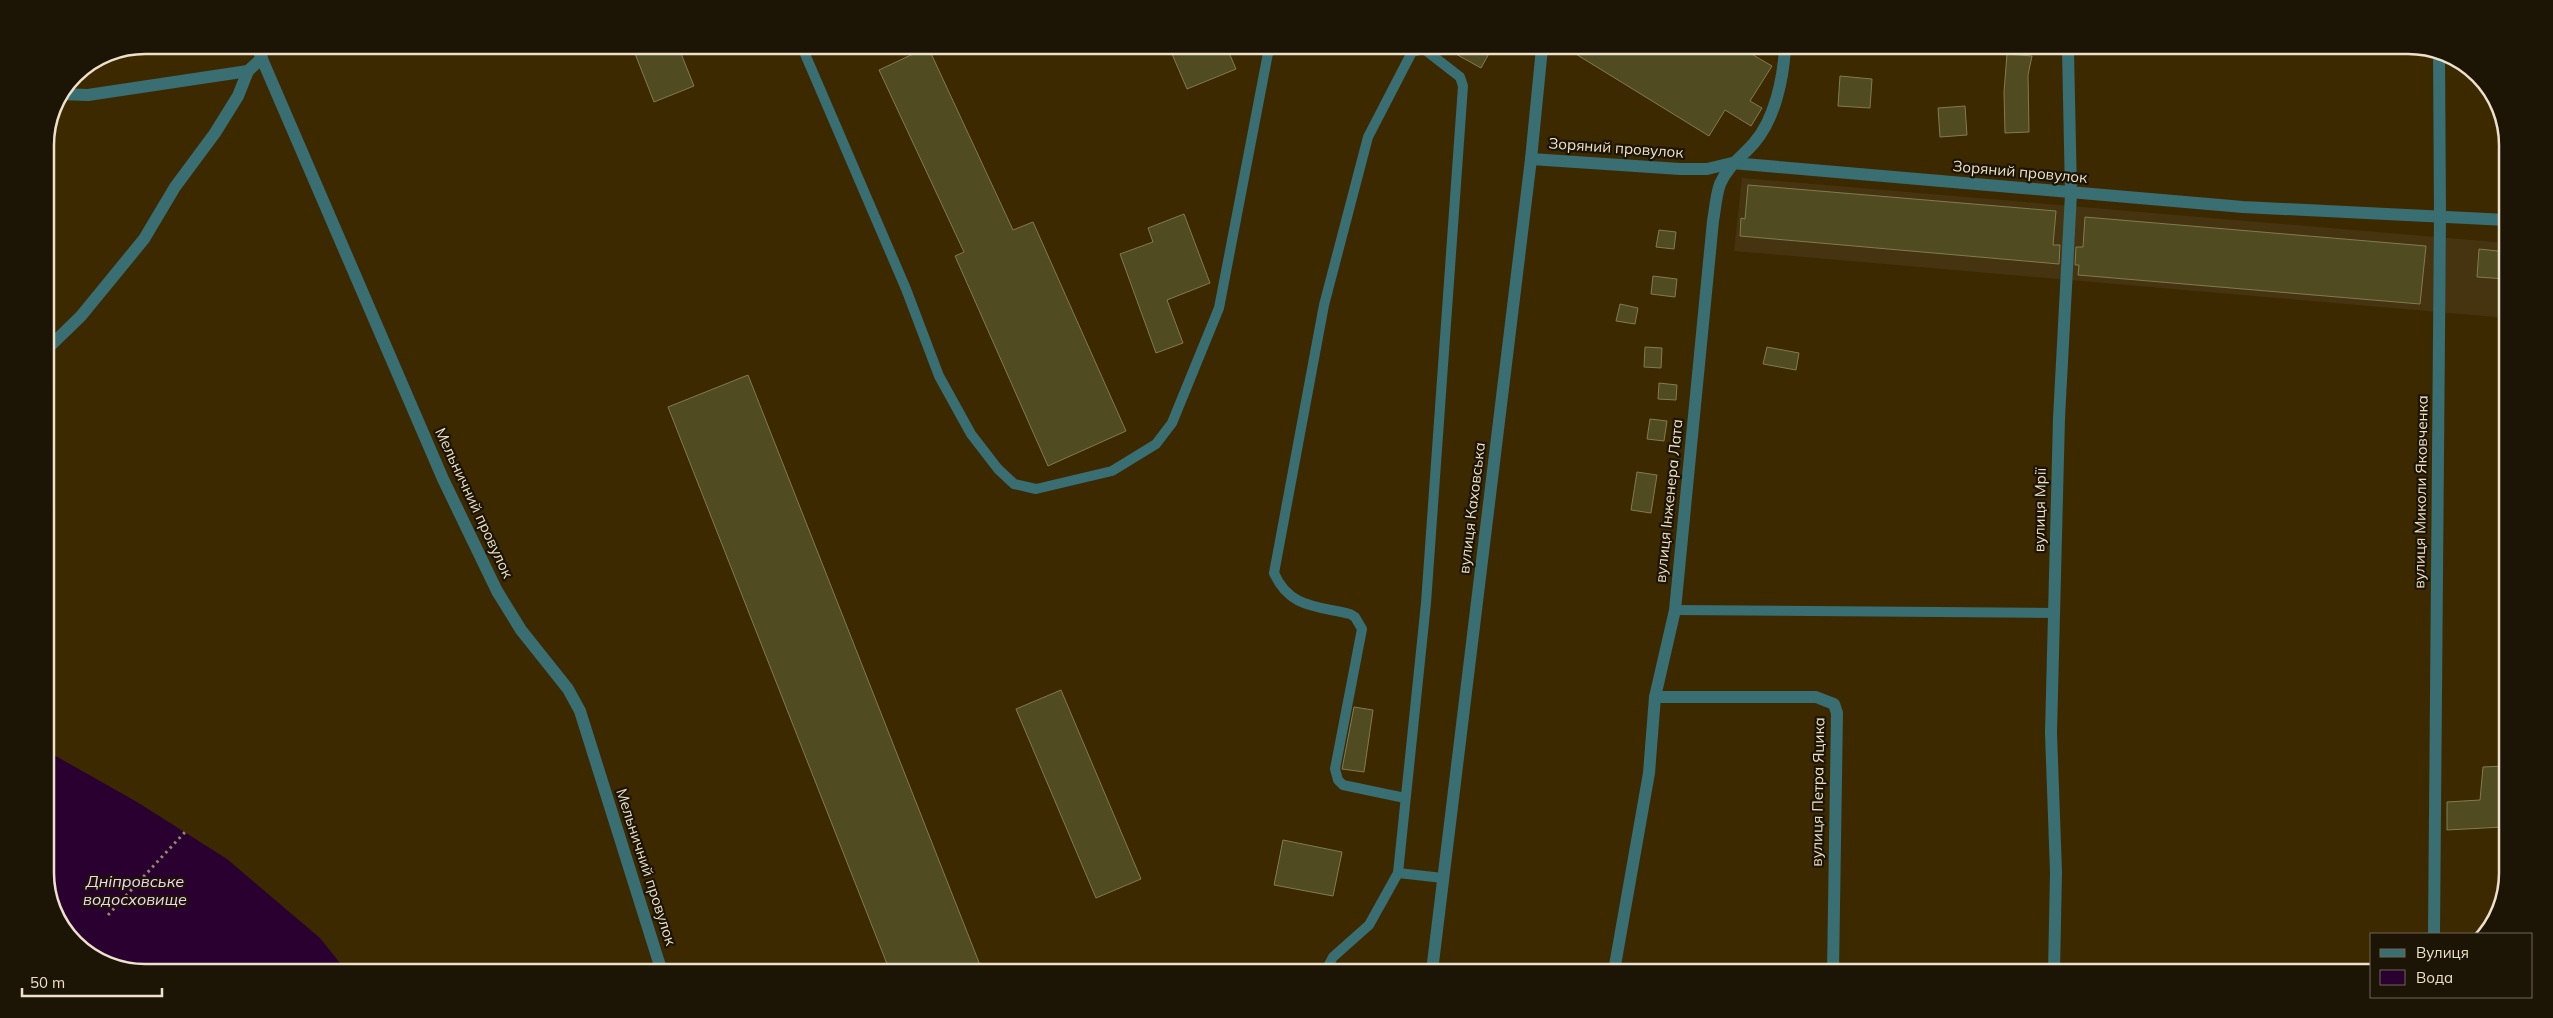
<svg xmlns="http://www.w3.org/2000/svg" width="2553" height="1018" viewBox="0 0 2553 1018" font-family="Mulish,sans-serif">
  <rect width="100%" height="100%" fill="#3c2900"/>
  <!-- built -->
  <polygon fill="#45340f" points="1742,178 2507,243 2507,318 1734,251"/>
  <!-- water -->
  <polygon fill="#2a0030" points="45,750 137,802 227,859 320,938 344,968 112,968 65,934 45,880"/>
  <!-- building -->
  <g fill="#504b20" stroke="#817c50">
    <polygon points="632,46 678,46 694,86 654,102"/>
    <polygon points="928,47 1013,230 1033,222 1126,431 1048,466 955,256 964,252 879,70"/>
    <polygon points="1169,47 1227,48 1236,69 1187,89"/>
    <polygon points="1445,48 1492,48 1481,68"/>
    <polygon points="1566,48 1743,49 1772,66 1750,101 1762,108 1751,126 1725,110 1709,136"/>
    <polygon points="2007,54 2032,56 2028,75 2029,132 2005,133 2004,92"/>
    <polygon points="1840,76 1872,79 1870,108 1838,106"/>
    <polygon points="1965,106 1967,135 1940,137 1938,108"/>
    <polygon points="1748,185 2056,211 2053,245 2060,245 2059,264 1740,236 1741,218 1745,219"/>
    <polygon points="1184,214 1210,283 1167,300 1183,343 1156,353 1120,254 1153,242 1148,228"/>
    <polygon points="2085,217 2426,246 2420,304 2078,275 2079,265 2075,265 2076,247 2083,247"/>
    <polygon points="1659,230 1676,232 1674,249 1656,247"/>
    <polygon points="2479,249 2507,252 2507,279 2477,277"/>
    <polygon points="1653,276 1677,279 1675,297 1651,294"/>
    <polygon points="1620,304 1638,308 1635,324 1616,321"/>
    <polygon points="1645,347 1662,348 1661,368 1644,367"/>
    <polygon points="1767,347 1799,353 1796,370 1763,364"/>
    <polygon points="748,375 982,970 889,969 668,407"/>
    <polygon points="1659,383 1677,385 1676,400 1658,399"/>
    <polygon points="1650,419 1667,421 1664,441 1647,439"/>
    <polygon points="1637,472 1657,475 1651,513 1631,510"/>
    <polygon points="1061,690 1141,879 1096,898 1016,709"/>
    <polygon points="1354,707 1373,710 1364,772 1342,769"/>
    <polygon points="2504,766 2503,827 2447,830 2447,802 2480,800 2483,767"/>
    <polygon points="1283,840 1342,852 1333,896 1274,885"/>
  </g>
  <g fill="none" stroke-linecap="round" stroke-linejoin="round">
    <!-- path -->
    <polyline stroke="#99896b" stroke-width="3" stroke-dasharray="2.5 4" stroke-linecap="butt" points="108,915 185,832"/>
    <!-- lane -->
    <g stroke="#396e72" stroke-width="10">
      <polyline points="802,47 906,289 939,376 971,434 998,469 1014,484 1036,489 1112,471 1156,444 1172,423 1219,308 1269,48"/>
      <polyline points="1675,610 2054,613"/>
      <polyline points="1398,873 1443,878"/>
      <path d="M1326,970L1333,957L1369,925L1398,873L1426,603L1463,86L1460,77L1424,49L1412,52L1368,137L1324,305L1274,573C1289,608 1317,606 1350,614L1355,617L1362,629L1335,769L1338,780L1343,785L1405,798"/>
    </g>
    <!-- street -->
    <g stroke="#396e72" stroke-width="12">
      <polyline points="256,45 443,479 497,591 521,630 568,689 580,711 661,969"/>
      <polyline points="60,94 88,95 248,71"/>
      <polyline points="1531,159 1680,169 1707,169 1732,163 2243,207 2507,220"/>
      <polyline points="45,351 81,316 144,239 175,187 215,133 238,96 248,71 262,58"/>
      <polyline points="1655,697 1816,697 1834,704 1837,713 1833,972"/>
      <polyline points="2434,934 2440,216 2439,50"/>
      <polyline points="1432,971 1531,159 1542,48"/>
      <path d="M1614,971L1649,773L1655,697L1675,610L1713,221C1715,210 1716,195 1720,184C1729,164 1741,158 1754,143C1775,119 1783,79 1785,49"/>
      <polyline points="2054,972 2056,872 2051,733 2059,418 2071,194 2068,50"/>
    </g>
  </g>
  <g text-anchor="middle" stroke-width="4.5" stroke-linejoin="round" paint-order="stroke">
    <!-- street labels -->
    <g font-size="15" fill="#ede1cc" stroke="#1c1404">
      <text transform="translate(1616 148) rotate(4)" y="5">Зоряний провулок</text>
      <text transform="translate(2020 172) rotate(5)" y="5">Зоряний провулок</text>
      <text transform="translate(2421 492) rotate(-89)" y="5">вулиця Миколи Яковченка</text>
      <text transform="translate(1669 501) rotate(-84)" y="5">вулиця Інженера Лата</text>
      <text transform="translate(474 503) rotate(65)" y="5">Мельничний провулок</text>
      <text transform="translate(1472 508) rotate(-83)" y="5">вулиця Каховська</text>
      <text transform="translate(2040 510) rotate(-89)" y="5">вулиця Мрії</text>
      <text transform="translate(1818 792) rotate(-89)" y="5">вулиця Петра Яцика</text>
      <text transform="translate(646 867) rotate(72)" y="5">Мельничний провулок</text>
    </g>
    <!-- water labels -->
    <g font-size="16" font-style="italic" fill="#f4d3f9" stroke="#1c1404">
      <text x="135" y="887">Дніпровське<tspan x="135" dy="18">водосховище</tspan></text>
    </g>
  </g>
  <!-- crop -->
  <path d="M0 0H2553V1018H0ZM145 54H2408A91 91 0 0 1 2499 145V873A91 91 0 0 1 2408 964H145A91 91 0 0 1 54 873V145A91 91 0 0 1 145 54Z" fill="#1c1404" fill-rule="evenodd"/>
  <path fill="none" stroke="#ede1cc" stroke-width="2.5" d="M145 54H2408A91 91 0 0 1 2499 145V873A91 91 0 0 1 2408 964H145A91 91 0 0 1 54 873V145A91 91 0 0 1 145 54Z"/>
  <!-- legend -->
  <rect x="2370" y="933" width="162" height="65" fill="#1c1404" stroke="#706654"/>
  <rect x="2380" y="949" width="25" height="8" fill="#396e72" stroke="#706654"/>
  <text x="2416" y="958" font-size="15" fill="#ede1cc">Вулиця</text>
  <rect x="2380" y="970" width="25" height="15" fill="#2a0030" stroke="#706654"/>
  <text x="2416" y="983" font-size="15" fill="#ede1cc">Вода</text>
  <!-- scale -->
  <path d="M22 988v8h140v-8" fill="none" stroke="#ede1cc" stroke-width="2.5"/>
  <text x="30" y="988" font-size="15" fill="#ede1cc" stroke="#1c1404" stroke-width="4" paint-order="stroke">50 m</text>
</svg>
